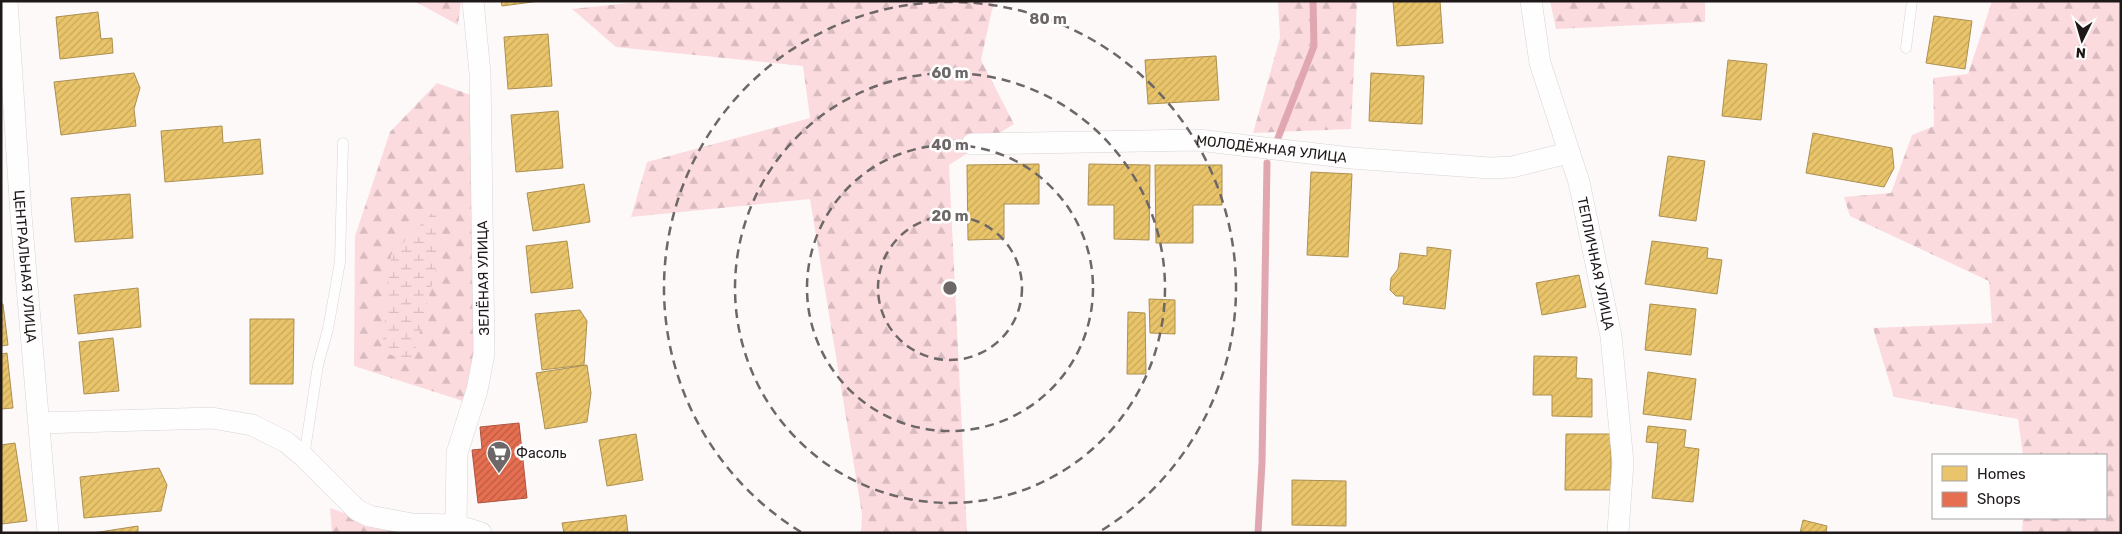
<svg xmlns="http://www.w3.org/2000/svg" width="2122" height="534" viewBox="0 0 2122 534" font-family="Rubik,sans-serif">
  <defs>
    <pattern id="forest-firs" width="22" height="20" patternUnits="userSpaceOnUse" patternTransform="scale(1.25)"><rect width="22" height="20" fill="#fcdbdf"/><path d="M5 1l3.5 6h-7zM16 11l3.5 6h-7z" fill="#d8bbbf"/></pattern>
    <pattern id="wetland-marsh" width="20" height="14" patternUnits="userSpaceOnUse" patternTransform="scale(1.25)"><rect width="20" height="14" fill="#fcdbdf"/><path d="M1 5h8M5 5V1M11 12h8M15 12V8" fill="none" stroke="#d8bbbf"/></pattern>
    <pattern id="homes-hatch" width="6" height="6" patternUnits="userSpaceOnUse" patternTransform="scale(1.25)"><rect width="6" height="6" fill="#e9c46a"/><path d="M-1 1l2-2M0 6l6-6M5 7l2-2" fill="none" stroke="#c7a85b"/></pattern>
    <pattern id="shops-hatch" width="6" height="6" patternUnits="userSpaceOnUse" patternTransform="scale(1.25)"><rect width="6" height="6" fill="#e76f51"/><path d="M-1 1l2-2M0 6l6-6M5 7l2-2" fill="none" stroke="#bb5a42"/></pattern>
  </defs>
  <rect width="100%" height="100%" fill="#fdf9f9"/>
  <!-- forest -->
  <g fill="url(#forest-firs)">
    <polygon points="397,1 461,1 458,25 418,3"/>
    <polygon points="649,1 994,1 981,60 1014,124 949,165 967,533 861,533 862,514 810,199 631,217 647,162 810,118 803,66 616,47 572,9"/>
    <polygon points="1278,1 1357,1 1351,129 1253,133 1280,38"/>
    <polygon points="1550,1 1705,1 1705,22 1556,29"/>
    <polygon points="1992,1 2121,1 2121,533 2022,533 2023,518 2106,518 2106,455 2023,455 2018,419 1894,397 1873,328 1992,323 1989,281 1850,216 1844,197 1891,193 1912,135 1934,126 1933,78 1968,74"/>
    <polygon points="437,83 471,95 475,343 466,402 354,366 355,236 390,132"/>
    <polygon points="330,508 401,533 332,533"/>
  </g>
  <!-- wetland -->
  <polygon fill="url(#wetland-marsh)" points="438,207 437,265 412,362 382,352 391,255"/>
  <!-- homes -->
  <g fill="url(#homes-hatch)" stroke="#ac9051">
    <polygon points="501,1 540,1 502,6"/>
    <polygon points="1393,1 1440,1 1443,43 1397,46"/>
    <polygon points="98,12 101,39 112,38 113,53 60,59 56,17"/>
    <polygon points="1934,16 1972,21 1965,69 1926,63"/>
    <polygon points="548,34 552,86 508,89 504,37"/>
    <polygon points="1216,56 1219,100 1148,104 1145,60"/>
    <polygon points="1728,60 1767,64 1761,120 1722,116"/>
    <polygon points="134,73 140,88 134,109 136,126 61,135 54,82"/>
    <polygon points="1371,73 1424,76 1422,124 1369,121"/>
    <polygon points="558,111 563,168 516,172 511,115"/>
    <polygon points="222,126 223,143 260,139 263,174 165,182 161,131"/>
    <polygon points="1813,133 1892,148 1894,168 1884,187 1806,173"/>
    <polygon points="1668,156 1705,161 1696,221 1659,216"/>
    <polygon points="1039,164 1039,204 1004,204 1004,239 968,240 967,165"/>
    <polygon points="1089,164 1150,165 1149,240 1114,239 1114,205 1088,205"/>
    <polygon points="1155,165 1222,165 1222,205 1193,205 1193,243 1156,243"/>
    <polygon points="1311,172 1352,174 1348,257 1307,255"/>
    <polygon points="584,184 590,222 533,231 527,193"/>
    <polygon points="130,194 133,238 75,242 71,198"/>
    <polygon points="567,241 573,288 531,293 526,246"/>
    <polygon points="1652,241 1708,248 1707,258 1722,260 1717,294 1645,284"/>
    <polygon points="1427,247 1451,250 1445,309 1403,304 1404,296 1396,296 1390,290 1391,278 1398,269 1400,253 1427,256"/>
    <polygon points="1579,275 1586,307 1542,315 1536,283"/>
    <polygon points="138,288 141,327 78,334 74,295"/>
    <polygon points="1149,299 1175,300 1175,334 1150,333"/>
    <polygon points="1,304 3,304 8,345 1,346"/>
    <polygon points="1650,304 1696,309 1691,355 1645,350"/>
    <polygon points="580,310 587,321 584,365 542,370 535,314"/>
    <polygon points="1128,312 1145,313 1146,374 1127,374"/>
    <polygon points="250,319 294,319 293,384 250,384"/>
    <polygon points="113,338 119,391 84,394 79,342"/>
    <polygon points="7,353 13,408 1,409 1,354"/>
    <polygon points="1534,356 1577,357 1576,378 1592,379 1592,417 1552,416 1552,395 1533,395"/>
    <polygon points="587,365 591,393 587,422 545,429 536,373"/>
    <polygon points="1648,372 1696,379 1691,420 1643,414"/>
    <polygon points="1648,426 1686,430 1684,447 1699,449 1693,502 1652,498 1658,443 1646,442"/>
    <polygon points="636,434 643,480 607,486 599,440"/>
    <polygon points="1566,434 1611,434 1611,490 1565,490"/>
    <polygon points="15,443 27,521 1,524 1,445"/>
    <polygon points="159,468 167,485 161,511 84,518 80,477"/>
    <polygon points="1292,480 1346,481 1346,526 1292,525"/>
    <polygon points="626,515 628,533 564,533 562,523"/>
    <polygon points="1803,520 1827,526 1826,533 1800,533"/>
    <polygon points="138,526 138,533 93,533"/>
  </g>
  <!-- shops -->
  <polygon fill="url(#shops-hatch)" stroke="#ab5540" points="519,423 527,498 478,503 472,450 482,449 480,427"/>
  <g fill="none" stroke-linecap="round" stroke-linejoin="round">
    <!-- stream -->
    <g stroke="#e0a7b0" stroke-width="7">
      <polyline points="1278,138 1314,46 1313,1"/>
      <polyline points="1258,533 1262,463 1267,163"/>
    </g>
    <defs>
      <g id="lane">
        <polyline points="1906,48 1912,1"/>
        <polyline points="304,457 318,365 328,329 340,262 343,143"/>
      </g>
      <g id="street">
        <path id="s1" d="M7,1L21,215L48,533"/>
        <path id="s2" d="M1531,1L1540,63L1579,182L1611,336L1623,463L1618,531"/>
        <path id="s3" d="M972,144L1198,140L1351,158L1490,168L1512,167L1568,153"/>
        <polyline points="39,423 212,418 252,425 286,442 304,457 357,510 369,516 412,524 456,525 481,533"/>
        <polyline points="456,525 457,453 477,390 484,354 480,73 473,1"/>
      </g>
    </defs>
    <!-- lane casing -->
    <use href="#lane" stroke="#d8d3d4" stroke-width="11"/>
    <!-- street casing -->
    <use href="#street" stroke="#d8d3d4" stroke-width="22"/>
    <!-- lane -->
    <use href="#lane" stroke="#fffefe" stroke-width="10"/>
    <!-- street -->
    <use href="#street" stroke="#fffefe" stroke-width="21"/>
  </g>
  <!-- distance rings -->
  <g fill="none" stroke="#6d6767" stroke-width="2.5" stroke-dasharray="9 6">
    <circle cx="950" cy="288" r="72"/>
    <circle cx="950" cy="288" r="143"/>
    <circle cx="950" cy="288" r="215"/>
    <path d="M801 532A286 286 0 1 1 1099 532"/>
  </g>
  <!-- icons -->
  <defs>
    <symbol id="supermarket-pin" viewBox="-11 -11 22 30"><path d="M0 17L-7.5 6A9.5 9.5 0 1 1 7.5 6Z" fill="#6d6767" stroke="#fff"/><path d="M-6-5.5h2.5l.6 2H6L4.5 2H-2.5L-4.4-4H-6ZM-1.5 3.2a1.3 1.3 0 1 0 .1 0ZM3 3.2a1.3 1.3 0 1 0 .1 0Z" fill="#fff"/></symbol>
  </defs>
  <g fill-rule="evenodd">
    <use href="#supermarket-pin" x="485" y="439" width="28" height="38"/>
  </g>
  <g text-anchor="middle" stroke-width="5" stroke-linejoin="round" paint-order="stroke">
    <!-- street labels -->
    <g font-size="14" fill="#1f1818" stroke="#fff">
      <text dy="5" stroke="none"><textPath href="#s3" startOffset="300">МОЛОДЁЖНАЯ УЛИЦА</textPath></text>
      <text dy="5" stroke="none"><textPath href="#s2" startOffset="271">ТЕПЛИЧНАЯ УЛИЦА</textPath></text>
      <text dy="5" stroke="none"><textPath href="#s1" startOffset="266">ЦЕНТРАЛЬНАЯ УЛИЦА</textPath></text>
      <text transform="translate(483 278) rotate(-91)" y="5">ЗЕЛЁНАЯ УЛИЦА</text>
    </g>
    <!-- poi labels -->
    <g font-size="14" fill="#1f1818" stroke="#fff" text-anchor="start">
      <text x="516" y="458">Фасоль</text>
    </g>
  </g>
  <circle cx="950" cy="288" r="8" fill="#6d6767" stroke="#fff" stroke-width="2.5"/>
  <g font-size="15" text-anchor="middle" font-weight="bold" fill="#6d6767" stroke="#fff" stroke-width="5" stroke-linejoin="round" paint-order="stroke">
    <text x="1048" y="24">80 m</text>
    <text x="950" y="78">60 m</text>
    <text x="950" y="150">40 m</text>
    <text x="950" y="221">20 m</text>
  </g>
  <!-- border -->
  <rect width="2122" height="534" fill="none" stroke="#1f1818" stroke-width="5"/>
  <!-- legend -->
  <rect x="1932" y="454" width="175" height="65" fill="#ffffff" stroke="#a5a3a3"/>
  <rect x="1942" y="466" width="25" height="15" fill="#e9c46a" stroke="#a5a3a3"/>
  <text x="1977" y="479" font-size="15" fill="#1f1818">Homes</text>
  <rect x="1942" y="492" width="25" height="15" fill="#e76f51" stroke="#a5a3a3"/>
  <text x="1977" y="504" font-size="15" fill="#1f1818">Shops</text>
  <!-- north arrow -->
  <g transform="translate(2082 40) rotate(185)" stroke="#ffffff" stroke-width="4" paint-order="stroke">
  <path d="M0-4L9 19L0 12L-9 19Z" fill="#1f1818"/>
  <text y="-8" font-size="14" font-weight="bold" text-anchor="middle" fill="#1f1818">N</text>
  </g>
</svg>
